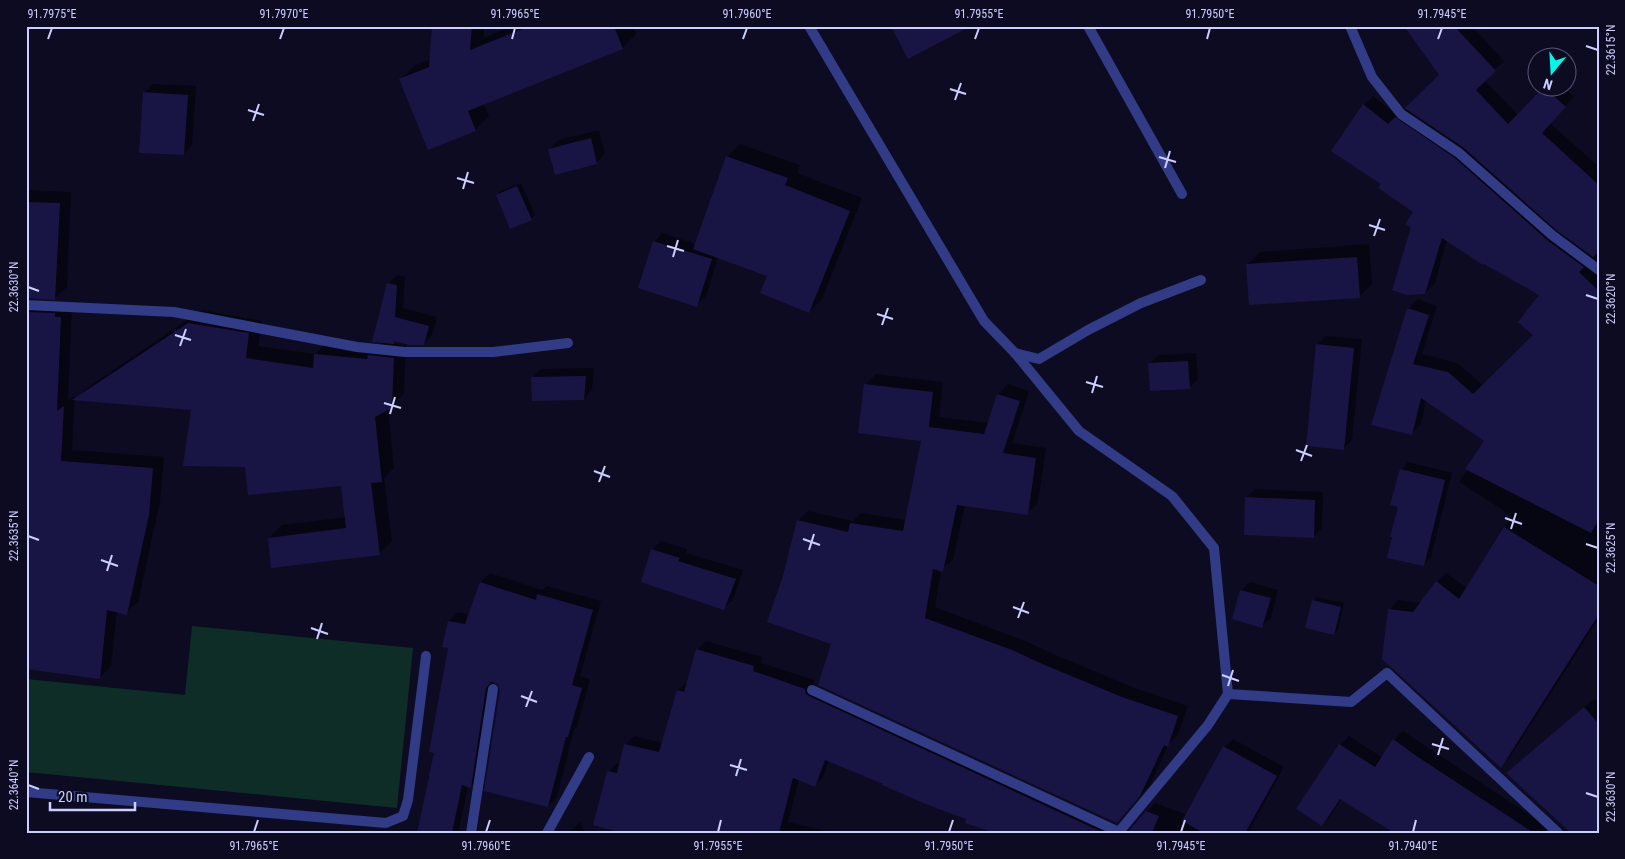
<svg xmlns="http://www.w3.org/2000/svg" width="1625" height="859" viewBox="0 0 1625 859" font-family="'Roboto Condensed',sans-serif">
  <rect width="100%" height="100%" fill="#0c0b22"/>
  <!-- green -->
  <polygon fill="#0e2d27" points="192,626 413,648 397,808 26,772 26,679 185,695"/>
  <!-- shadow -->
  <g fill="#0007">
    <polygon points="433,26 484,26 484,38 512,26 633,26 636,34 622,48 484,104 489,116 475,130 401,79 415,65 431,59"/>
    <polygon points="1406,26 1472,26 1504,61 1484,80 1518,115 1545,88 1564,88 1574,97 1550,123 1599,167 1599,618 1510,757 1501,766 1389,610 1398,600 1421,603 1437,582 1446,573 1467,588 1512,516 1459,482 1486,441 1426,401 1421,424 1411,434 1408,309 1418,299 1437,306 1422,354 1457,363 1484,386 1535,335 1541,295 1447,240 1435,283 1425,293 1413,227 1414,212 1382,184 1364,105 1373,96 1398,116 1441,75"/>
    <polygon points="1589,26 1599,26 1599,32"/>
    <polygon points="153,84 196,86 192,145 184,154 144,93"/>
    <polygon points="599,130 605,154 596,163 550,149 558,140"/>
    <polygon points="740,144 800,165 797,173 862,198 822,299 809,312 769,275 718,257 706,296 697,305 654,242 662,233 696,244 727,157"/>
    <polygon points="521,183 535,215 531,219 497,195 501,191"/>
    <polygon points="26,190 71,192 67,287 55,298 29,298 37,301 72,306 68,401 75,396 72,450 164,457 160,502 138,602 126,613 117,611 111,666 99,678 26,668"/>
    <polygon points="1369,244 1372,284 1359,297 1247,265 1260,252"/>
    <polygon points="397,275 405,277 403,308 437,317 432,335 424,344 396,340 393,344 406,345 404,394 388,408 394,468 384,478 392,541 379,554 269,538 282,525 346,517 342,485 246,465 192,408 75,399 87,388 202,310 262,321 258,346 315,354 328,342 379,346 383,342 388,284"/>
    <polygon points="1326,336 1362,339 1352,440 1344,448 1317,345"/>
    <polygon points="1196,353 1198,379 1189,388 1149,364 1158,355"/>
    <polygon points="594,368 592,390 584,399 532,378 541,369"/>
    <polygon points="876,374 943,382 939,417 989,423 998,395 1008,384 1029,391 1012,443 1046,448 1038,503 1028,513 965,505 953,560 941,570 935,607 1023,640 1051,653 1132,687 1188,706 1178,735 1169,744 1150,785 1117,822 833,644 784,576 798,521 808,511 853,521 861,513 907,520 923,440 866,384"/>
    <polygon points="1408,462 1452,473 1431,557 1423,565 1399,506 1401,470"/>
    <polygon points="1255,489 1323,492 1322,528 1313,537 1246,498"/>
    <polygon points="661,541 687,549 686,553 743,570 733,600 724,608 652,550"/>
    <polygon points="490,573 542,590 547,586 601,601 580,676 590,679 577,727 574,730 557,797 548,806 501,690 498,682 494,681 479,777 471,786 468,786 458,833 419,833 436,752 450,647 444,646 449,621 458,612 470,615 481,582"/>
    <polygon points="1250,582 1278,590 1271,618 1262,626 1241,591"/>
    <polygon points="1317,597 1344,603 1338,630 1334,634 1313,601"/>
    <polygon points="706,641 762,657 761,663 814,680 814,685 818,688 1126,832 1131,830 1155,803 1187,815 1224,747 1233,739 1284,767 1248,833 999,833 829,761 823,777 815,785 799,779 788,822 834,833 625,833 609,772 617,763 621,764 625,745 634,736 663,743 678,690 687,682 688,682 697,650"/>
    <polygon points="1594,699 1599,704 1599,833 1517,764"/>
    <polygon points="1403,731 1557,833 1396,833 1342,798 1331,816 1322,825 1340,745 1349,736 1383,758 1394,740"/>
    <polygon points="580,822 585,833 571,833 572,830"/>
  </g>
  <!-- building -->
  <g fill="#181545">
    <polygon points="432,26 472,26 470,50 530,26 614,26 623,49 468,111 476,131 428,150 399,79 429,67"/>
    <polygon points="891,26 971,26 908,59"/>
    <polygon points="1404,26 1454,26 1496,71 1476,90 1508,124 1543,88 1545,88 1566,107 1542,133 1599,185 1599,252 1593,257 1556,230 1464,148 1406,109 1405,108 1439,75"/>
    <polygon points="143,92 188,95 184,155 139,153"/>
    <polygon points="1363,104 1388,124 1395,117 1455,158 1547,240 1584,267 1579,272 1599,291 1599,519 1591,533 1465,469 1484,441 1421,398 1412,435 1371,425 1407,308 1429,315 1413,364 1448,372 1473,394 1533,335 1518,322 1539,295 1484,264 1483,265 1442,238 1425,294 1407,295 1392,290 1411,227 1405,224 1413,212 1378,188 1381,184 1331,151"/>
    <polygon points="591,138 597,164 555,175 548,149"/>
    <polygon points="726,156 788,178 785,185 850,211 809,313 760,293 767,276 693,249"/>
    <polygon points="517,186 532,220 510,229 496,195"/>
    <polygon points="26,202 60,203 55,300 26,298"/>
    <polygon points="653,241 712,259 697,307 638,288"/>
    <polygon points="1357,257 1360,298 1249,305 1246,264"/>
    <polygon points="387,283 397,285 395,317 429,326 424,345 409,345 394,341 394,344 372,342"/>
    <polygon points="26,312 55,313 55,317 61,317 57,411 64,406 61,461 153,468 149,515 127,615 107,610 100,679 26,669"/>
    <polygon points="188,323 249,333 246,358 313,368 314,354 367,359 368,355 394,358 392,408 375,417 382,482 371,483 380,555 271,568 268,538 346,528 341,486 248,495 245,467 183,466 191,410 72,400"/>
    <polygon points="1316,344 1354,348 1344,450 1306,446"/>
    <polygon points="1188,361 1190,389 1150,391 1148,363"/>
    <polygon points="586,376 584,400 532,401 531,377"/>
    <polygon points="864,384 933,392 929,427 984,434 997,394 1020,401 1003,453 1036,458 1028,515 957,505 943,572 933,569 925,618 1012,650 1040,663 1122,697 1178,716 1168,747 1164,745 1140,796 1117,823 818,685 831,644 767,622 783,576 797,520 848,532 850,523 903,531 921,441 858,433"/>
    <polygon points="1400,469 1445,480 1424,566 1387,558 1392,537 1390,537 1398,507 1390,505"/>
    <polygon points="1245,497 1315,500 1314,538 1244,535"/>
    <polygon points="1504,527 1599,586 1599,614 1501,768 1382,659 1388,609 1413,612 1436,581 1459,599"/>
    <polygon points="651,549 680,558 678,561 736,579 724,610 641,582"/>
    <polygon points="480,582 536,600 537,594 593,610 572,685 582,688 568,737 566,737 548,807 484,791 500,690 498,684 491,682 486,688 471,788 462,785 452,833 417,833 434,753 429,752 448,648 442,647 448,621 465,624"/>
    <polygon points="1240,590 1271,598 1262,628 1232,619"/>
    <polygon points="1312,600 1341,607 1334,635 1305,628"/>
    <polygon points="696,649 754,666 753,671 805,689 806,694 809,696 1104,833 995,833 965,823 966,819 928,805 882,785 883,784 825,760 815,787 793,778 779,833 622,833 593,825 607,771 617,773 624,744 659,752 677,690 684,692"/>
    <polygon points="1584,707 1599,724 1599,833 1571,833 1506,773"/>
    <polygon points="1393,739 1418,757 1534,833 1394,833 1340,799 1322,826 1296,809 1339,744 1375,767"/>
    <polygon points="1223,746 1277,776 1245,833 1204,833 1182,821"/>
    <polygon points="1146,811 1159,816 1152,833 1127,833"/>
  </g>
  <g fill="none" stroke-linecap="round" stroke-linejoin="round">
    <!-- minor -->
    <g stroke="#313b86" stroke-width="10">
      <polyline points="809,26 984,321 1015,353 1039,359 1088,330 1141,303 1201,280"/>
      <polyline points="1088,26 1182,194"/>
      <polyline points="1350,26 1372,77 1401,114 1459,153 1552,235 1599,270"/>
      <polyline points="26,305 174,312 357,347 405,352 493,352 568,343"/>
      <polyline points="1015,353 1079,431 1172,496 1214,548 1228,694"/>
      <polyline points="812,690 1119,832"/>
      <polyline points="26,792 386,823 403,816 408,800 426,656"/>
      <polyline points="471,833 493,689"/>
      <polyline points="547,833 589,757"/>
      <polyline points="1118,833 1208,725 1228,694 1351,702 1387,673 1558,833"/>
    </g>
  </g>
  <!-- ticks -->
  <path fill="none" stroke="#cdcfff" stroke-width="2" d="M48,39L52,28M280,39L284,28M512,39L515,28M743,39L747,28M975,39L979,28M1207,39L1210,28M1438,39L1442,28M1586,46L1598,50M950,89L966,94M955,100L961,83M248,110L264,115M253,121L259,104M1159,157L1176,162M1165,168L1170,151M457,178L474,183M463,189L468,172M1369,225L1385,230M1374,236L1380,219M667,246L684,251M673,257L678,240M28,287L39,291M1586,295L1598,299M877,314L893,319M882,325L888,308M175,335L191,340M180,346L186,329M1086,382L1103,387M1092,393L1097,376M384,403L401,408M390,414L395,397M1296,450L1312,456M1301,461L1307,445M594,471L610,477M599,482L605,466M1505,518L1522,524M1511,529L1516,513M28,536L39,540M803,539L820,545M1586,544L1598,548M809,550L814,534M101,560L118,566M107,571L112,555M1013,607L1029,613M1018,618L1024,602M311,628L328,634M317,639L322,623M1222,675L1239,681M1228,686L1233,670M521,696L537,702M526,707L532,691M1432,744L1449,749M1438,755L1443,738M730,765L747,770M736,776L741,759M28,785L39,789M1586,793L1598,797M254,832L258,820M486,832L490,820M718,832L721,820M949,832L953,820M1181,832L1185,820M1413,832L1416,820"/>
  <!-- border -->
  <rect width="1625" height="859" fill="none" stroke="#0c0b22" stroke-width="55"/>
  <!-- north arrow -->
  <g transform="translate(1552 72) rotate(198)"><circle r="24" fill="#0c0b22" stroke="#59597a"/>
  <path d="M0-4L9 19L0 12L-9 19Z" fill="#00f8eb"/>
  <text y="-8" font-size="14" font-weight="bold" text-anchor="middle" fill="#cdcfff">N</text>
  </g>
  <!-- scale -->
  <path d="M50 802v8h85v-8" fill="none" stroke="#cdcfff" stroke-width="2.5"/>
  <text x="58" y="802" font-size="15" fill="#cdcfff" stroke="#0c0b22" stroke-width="4" paint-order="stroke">20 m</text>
  <rect x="28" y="28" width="1570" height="804" fill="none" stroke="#cdcfff" stroke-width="2"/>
  <g font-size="12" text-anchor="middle" fill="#cdcfff">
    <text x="52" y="18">91.7975°E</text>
    <text x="284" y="18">91.7970°E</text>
    <text x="515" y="18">91.7965°E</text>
    <text x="747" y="18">91.7960°E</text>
    <text x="979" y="18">91.7955°E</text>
    <text x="1210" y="18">91.7950°E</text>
    <text x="1442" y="18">91.7945°E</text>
    <text transform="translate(1611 50) rotate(-90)" y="4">22.3615°N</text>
    <text transform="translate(14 287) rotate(-90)" y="4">22.3630°N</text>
    <text transform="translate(1611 299) rotate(-90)" y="4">22.3620°N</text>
    <text transform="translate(14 536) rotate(-90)" y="4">22.3635°N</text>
    <text transform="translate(1611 548) rotate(-90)" y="4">22.3625°N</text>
    <text transform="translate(14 785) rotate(-90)" y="4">22.3640°N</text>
    <text transform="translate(1611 797) rotate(-90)" y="4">22.3630°N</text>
    <text x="254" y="850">91.7965°E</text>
    <text x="486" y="850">91.7960°E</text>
    <text x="718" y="850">91.7955°E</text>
    <text x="949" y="850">91.7950°E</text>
    <text x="1181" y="850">91.7945°E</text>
    <text x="1413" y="850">91.7940°E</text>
  </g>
</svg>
